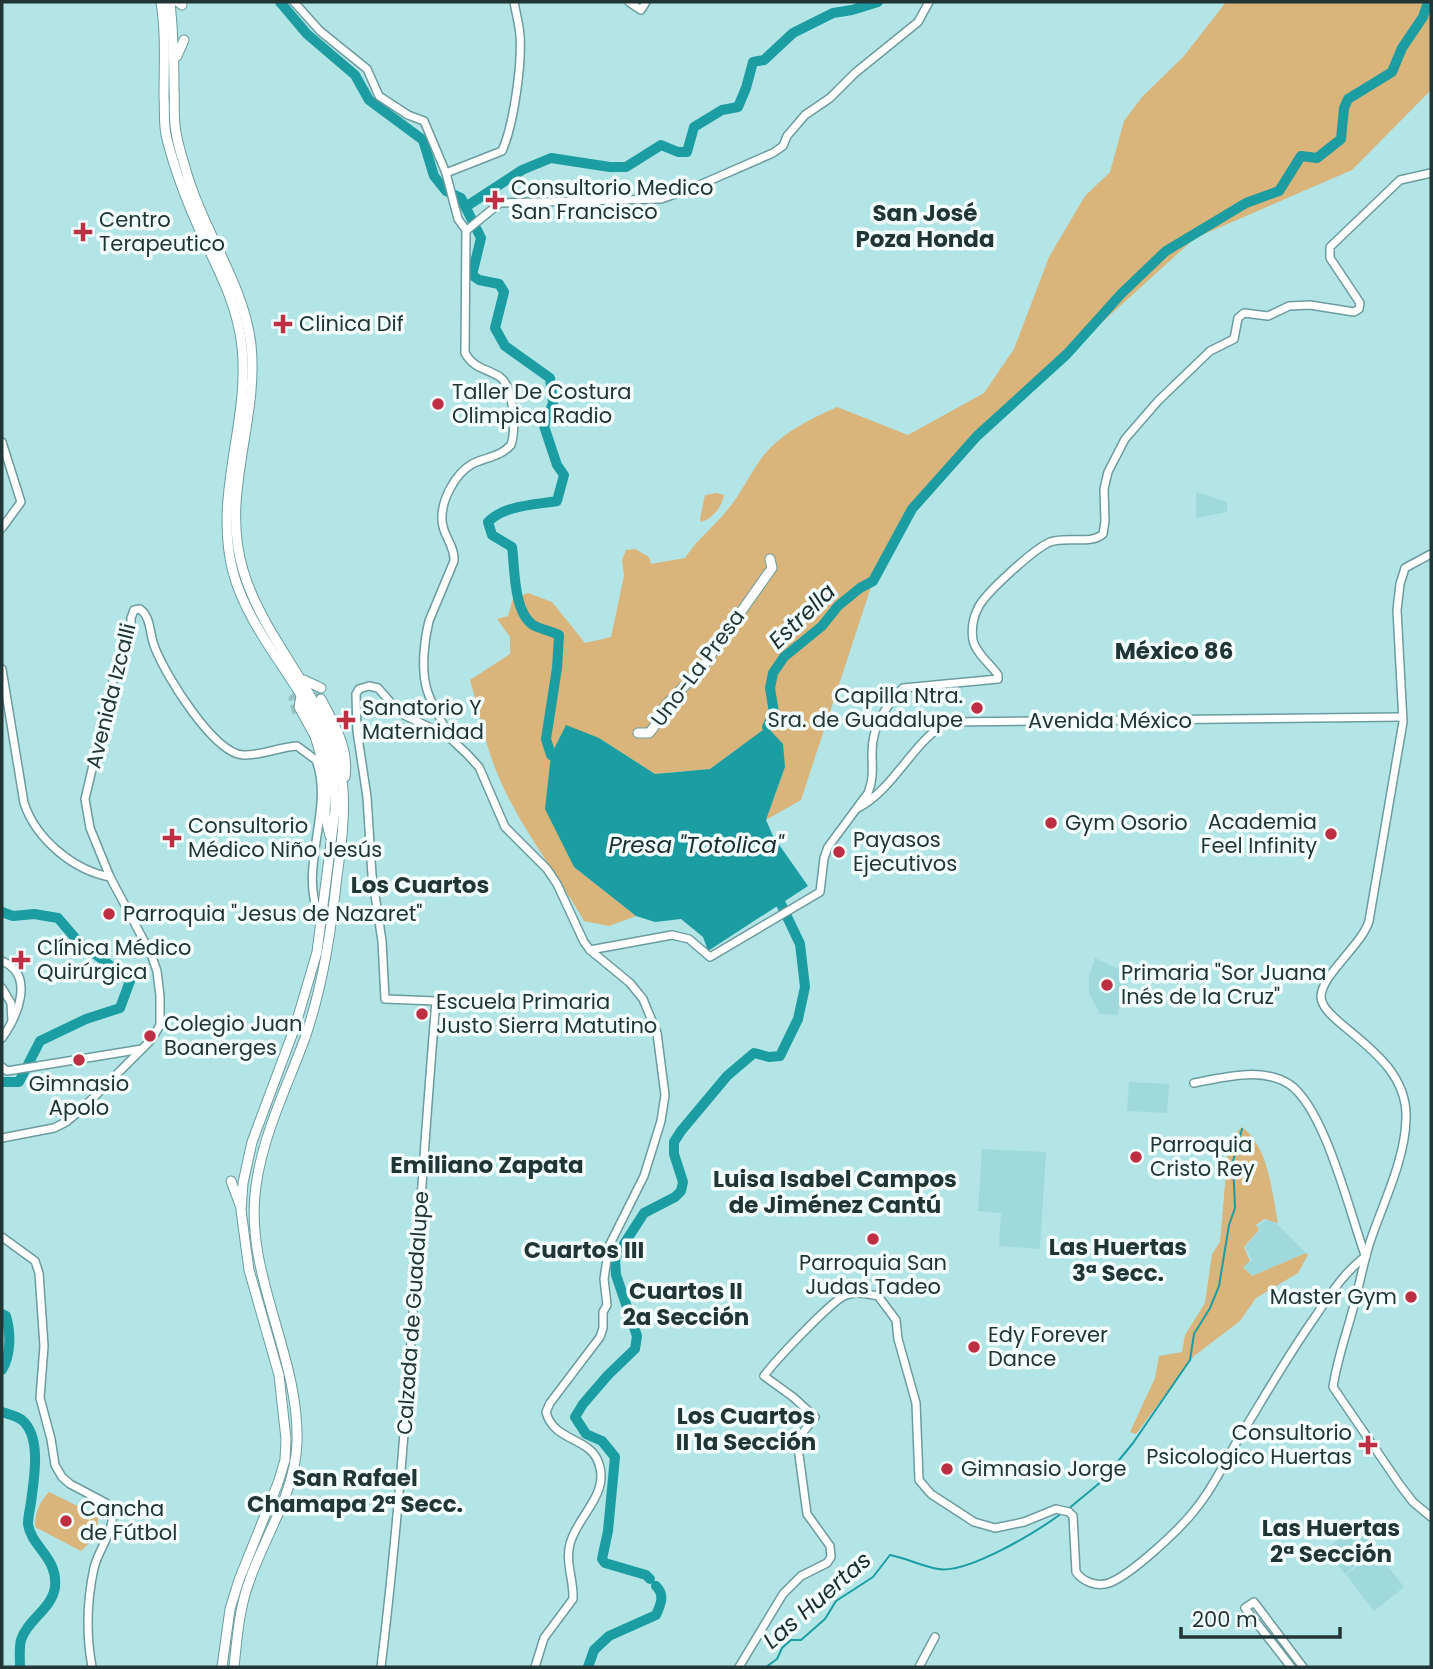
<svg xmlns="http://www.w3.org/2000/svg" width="1433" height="1669" viewBox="0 0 1433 1669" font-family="Poppins,sans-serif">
  <rect width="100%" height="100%" fill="#b3e5e7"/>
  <!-- built -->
  <g fill="#9fd9db">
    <polygon points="1196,492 1227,502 1227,512 1196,518"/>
    <polygon points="1095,958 1130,974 1117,1015 1100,1014 1089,993 1089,977"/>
    <polygon points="1129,1082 1169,1084 1167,1113 1127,1111"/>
    <polygon points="982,1149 1046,1152 1040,1249 999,1246 1001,1213 978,1211"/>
    <polygon points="1266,1220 1276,1223 1306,1253 1252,1276 1243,1266 1252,1261 1245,1247 1260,1230 1257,1226"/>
    <polygon points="1356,1525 1375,1549 1345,1574 1325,1550"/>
    <polygon points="1376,1551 1404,1587 1374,1611 1346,1575"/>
  </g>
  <!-- green -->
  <g fill="#d9b47b">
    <path d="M1226,2H1431V90L1352,170L1195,238L977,436L912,509L873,581L801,800L766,820L785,767L767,728L710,769L655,774L599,738L574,867L636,916L609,926L584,921C555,870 517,824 495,768C484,740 479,709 470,680L510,654V637L497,619L508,616L513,599L528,593L552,602L585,643L611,637L624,576L622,560L626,550L635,549L649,557L651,564L685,558C697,539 714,527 728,509C741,494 749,475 761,459C780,433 809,420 837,407L908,435L984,393L1014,349L1049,257L1085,196L1110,172L1124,121L1142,97L1184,56Z"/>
    <path d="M716,493L724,495C722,507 713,518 701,522L700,519L705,495Z"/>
    <path d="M1242,1127C1269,1147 1272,1193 1278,1223L1264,1219L1256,1225L1259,1230L1244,1247L1250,1261L1243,1267L1252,1276L1306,1253L1308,1255L1298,1273L1256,1298L1240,1321L1194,1356L1136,1434L1130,1432L1155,1378L1159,1356L1182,1352L1185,1335L1205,1303L1212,1254L1220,1242L1228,1150L1237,1149V1132Z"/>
    <path d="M49,1492L98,1516C98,1532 94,1540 81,1551L35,1527C35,1512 39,1503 49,1492Z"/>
  </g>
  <!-- water -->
  <polygon fill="#1b9da1" points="566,725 599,738 655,774 710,769 767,727 783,744 785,767 766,820 773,836 808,886 708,951 703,937 681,919 655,922 636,916 574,867 545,809 551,755"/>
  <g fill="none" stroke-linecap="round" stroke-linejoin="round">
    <!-- stream -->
    <g stroke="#1b9da1" stroke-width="2">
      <polyline points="1067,1510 1102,1481 1133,1443 1190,1360 1194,1334 1210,1308 1219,1286 1229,1225 1235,1208 1233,1161 1242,1129"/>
      <path d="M766,1667L777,1659L782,1648L791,1640H801L825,1619L836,1601L873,1577L890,1555C906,1558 921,1566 938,1569C968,1574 1038,1531 1062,1513"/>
    </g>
    <!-- river -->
    <g stroke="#1b9da1" stroke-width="10">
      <path d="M280,2L307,34L355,75L369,100L423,140L434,176L446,191L461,198L481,238L472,275L479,280L499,284L504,292L495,328L505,346L550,378L553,403L544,426L557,465L564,475L557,501C534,505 505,505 488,522L492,535L512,547C515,568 513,611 533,625C540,629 551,631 559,635L557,668L546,739L551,755"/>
      <polyline points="467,206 522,170 551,158 610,167 626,167 661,145 678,152 687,152 694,127 722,110 738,107 746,88 753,62 764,60 793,33 833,13 852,10 878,2"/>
      <polyline points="767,727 774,713 770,688 773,673 784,657 822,626 838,606 860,588 873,581 912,509 977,436 1067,354 1121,294 1166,251 1246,203 1279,191 1301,156 1317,158 1341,139 1344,108 1348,99 1392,72 1402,48 1423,17 1428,2"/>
      <polyline points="2,912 13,916 34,914 58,918 76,939 130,981 120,1008 86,1019 40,1041 19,1082 2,1082"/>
      <path d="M2,1314L6,1316C11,1333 11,1355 2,1370"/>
      <path d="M2,1412C8,1414 17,1416 22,1420C42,1437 34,1479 31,1502C30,1509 28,1517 28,1524C31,1547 58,1557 55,1587C52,1609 27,1620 21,1640C19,1648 20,1659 20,1667"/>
      <polyline points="650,1579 646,1575 605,1563 602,1559 608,1531 615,1457 602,1441 586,1434 575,1417 583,1404 608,1375 635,1349 637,1336 616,1275 615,1258 644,1213 675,1197 681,1191 683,1182 674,1154 674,1142 681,1131 727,1076 754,1053 769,1057 780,1056 798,1019 805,987 800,944 781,904"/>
      <path d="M588,1667L594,1650L609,1636L656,1615C661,1604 665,1595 656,1586"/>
    </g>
    <!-- highway-tunnel -->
    <path stroke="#96c2c3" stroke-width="9" stroke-dasharray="9 4.5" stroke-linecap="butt" d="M297,713L293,699C300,693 305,689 314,691L321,699"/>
    <defs>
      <g id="secondary">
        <path d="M294,2L320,31L367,69L379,96L408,115L424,121L446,173L458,219L466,230L465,353C474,369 486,368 500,377C514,387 516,430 511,445C500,457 486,457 472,464C455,474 441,500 442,520C442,535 455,545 454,561L429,621C424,641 421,670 427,690C432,706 442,721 449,736"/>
        <polyline points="629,2 641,10 646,2"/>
        <path d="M446,173L502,151C514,124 522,64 520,35C519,24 516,13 514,2"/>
        <polyline points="467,230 500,203 661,199 695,187 773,153 783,146 787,136 805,115 830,98 855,73 918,22 929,2"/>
        <polyline points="2,442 21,502 2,528"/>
        <path d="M1431,554L1405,568L1400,584L1397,610L1403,722L1369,921C1362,945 1321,975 1321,997C1322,1025 1409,1053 1406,1119C1405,1160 1383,1203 1370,1242C1363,1264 1359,1287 1353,1309C1346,1335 1337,1360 1333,1387L1400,1485L1413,1502L1431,1517"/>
        <path d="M2,669L24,803C36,839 73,870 110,877"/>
        <path d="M858,808C895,788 911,744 947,722L1402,717"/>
        <path d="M590,950L672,935L689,939L710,957L820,892L824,858L828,847L868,793C874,778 872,768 872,753C872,726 885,707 903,688L998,679V675C991,665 975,652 973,640C971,628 973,618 978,608C985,593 1034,549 1050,542C1066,536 1091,545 1103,534L1105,521L1104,489L1108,472L1125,439L1158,401L1210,351L1234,339L1238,318L1244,313L1268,316L1289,306L1310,305L1354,312L1359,309L1360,303L1330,258V247L1400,180L1431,173"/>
        <path d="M2,961C36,975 17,1017 2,1038"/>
        <polyline points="2,988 11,1003 12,1021"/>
        <polyline points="2,1067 7,1071 142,1049"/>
        <path d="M1194,1083C1224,1077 1262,1067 1289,1084C1325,1108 1350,1214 1365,1255"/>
        <path d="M2,1138L54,1128L66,1122L82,1109L152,1039L160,1025V996L157,971L151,954L110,877L90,828L85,799L117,664L131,635V618L134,610L140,609C152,618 149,635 155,648C165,674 213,753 243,755C260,756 279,747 297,746L316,760C335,810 296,870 321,920"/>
        <path d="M2,1237L35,1261L39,1273L44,1346L40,1398L51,1439L55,1465L62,1477L70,1484L106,1503L112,1510C115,1531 99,1548 94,1568C87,1600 86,1634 92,1667"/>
        <path d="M381,1667C408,1446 417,1223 436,1001L385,999L382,941L372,875L367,797L357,731L356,694L359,689L369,686L378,688L400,713L449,737L467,754L479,767L505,827L547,869L557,884L584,942L590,950L630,983L643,999L657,1033L665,1095L661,1121L644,1176L609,1246L604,1279L607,1305L603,1312V1328L600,1337L550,1403L546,1412C553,1440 587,1438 597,1459C613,1493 577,1515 570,1544C565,1562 574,1581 573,1599L544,1638L535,1667"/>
        <path d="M739,1667L783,1594L801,1576L827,1563L831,1557L830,1546L807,1514L797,1440L815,1417L793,1397L764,1376C774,1362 832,1300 846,1295C857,1291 866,1294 878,1296L896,1320L898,1339L916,1403L919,1480L931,1494L974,1522L995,1528L1024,1522L1056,1509L1069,1512L1073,1516L1076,1572C1083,1582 1097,1587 1109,1583C1131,1575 1179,1530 1194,1511C1211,1491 1223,1466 1236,1443C1262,1401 1286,1358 1315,1317C1330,1295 1344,1272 1366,1256"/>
        <polyline points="919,1667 935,1637"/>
        <polyline points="1291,1667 1245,1608 1254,1602 1303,1667"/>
      </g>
      <g id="highway">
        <path d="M161,2C166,33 164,65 164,97C165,111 163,125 167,139C175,171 187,202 201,233C218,269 238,306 242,347C250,423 213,495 233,572C250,634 300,680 324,739C333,762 335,787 335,811L317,952L295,1027L252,1142L243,1183L241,1210L249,1270L279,1375L286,1439L285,1460L278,1483L239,1580L230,1609L222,1667"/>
        <path d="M170,2C173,31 174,60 174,89C175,103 173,118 176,132C178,146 183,160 187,174C204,233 244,284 251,345C259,421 220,494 243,570C266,648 336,704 343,789C345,818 341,847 337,876C331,931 323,985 305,1038C287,1087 263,1134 256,1186C243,1273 300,1355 297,1443C295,1493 265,1535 249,1582C239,1609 237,1639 234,1667"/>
        <polyline points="178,2 182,5"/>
        <polyline points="177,56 184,40"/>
        <polyline points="304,680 321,688"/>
        <polyline points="301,696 299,707 315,736 322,760 326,785 325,815 330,836"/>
        <path d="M321,699C334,724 349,748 345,777"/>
        <path d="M638,733H649C660,722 659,713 666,705C680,690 695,677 708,660C715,650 716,641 726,633L772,568L770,559"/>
        <polyline points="231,1181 240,1205"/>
      </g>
    </defs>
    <!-- secondary casing -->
    <use href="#secondary" stroke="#6c9c9d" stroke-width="10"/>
    <!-- highway casing -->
    <use href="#highway" stroke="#6c9c9d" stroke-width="11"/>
    <!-- secondary -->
    <use href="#secondary" stroke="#fff" stroke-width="7"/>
    <!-- highway -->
    <use href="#highway" stroke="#fff" stroke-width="9"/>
  </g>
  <!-- markers -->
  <g fill="#bf2f44" stroke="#f4fefe" stroke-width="2.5">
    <path d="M491.5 189.5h7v7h7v7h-7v7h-7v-7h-7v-7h7z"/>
    <path d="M79.5 221.5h7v7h7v7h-7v7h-7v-7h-7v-7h7z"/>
    <path d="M279.5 313.5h7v7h7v7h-7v7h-7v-7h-7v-7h7z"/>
    <circle cx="438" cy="404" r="7"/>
    <circle cx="977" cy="708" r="7"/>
    <path d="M342.5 709.5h7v7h7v7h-7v7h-7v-7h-7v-7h7z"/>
    <circle cx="1051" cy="823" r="7"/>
    <circle cx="1331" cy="834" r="7"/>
    <path d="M168.5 827.5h7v7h7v7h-7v7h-7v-7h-7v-7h7z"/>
    <circle cx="839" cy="852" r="7"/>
    <circle cx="109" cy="914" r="7"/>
    <path d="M17.5 949.5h7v7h7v7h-7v7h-7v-7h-7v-7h7z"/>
    <circle cx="1107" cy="985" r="7"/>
    <circle cx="422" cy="1014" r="7"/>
    <circle cx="150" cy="1036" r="7"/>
    <circle cx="79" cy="1060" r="7"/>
    <circle cx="1136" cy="1157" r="7"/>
    <circle cx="873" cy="1239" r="7"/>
    <circle cx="1411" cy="1297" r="7"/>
    <circle cx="974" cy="1347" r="7"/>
    <path d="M1364.5 1434.5h7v7h7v7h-7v7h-7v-7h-7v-7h7z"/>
    <circle cx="947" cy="1469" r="7"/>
    <circle cx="66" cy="1521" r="7"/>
  </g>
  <g text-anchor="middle" stroke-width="7" stroke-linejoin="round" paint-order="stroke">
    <!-- poi labels -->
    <g font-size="21" fill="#213535" stroke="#f4fefe" text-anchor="start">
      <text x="511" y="195">Consultorio Medico<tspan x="511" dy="24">San Francisco</tspan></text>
      <text x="99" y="227">Centro<tspan x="99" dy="24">Terapeutico</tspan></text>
      <text x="299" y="331">Clinica Dif</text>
      <text x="452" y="399">Taller De Costura<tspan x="452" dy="24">Olimpica Radio</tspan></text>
      <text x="963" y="703" text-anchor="end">Capilla Ntra.<tspan x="963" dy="24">Sra. de Guadalupe</tspan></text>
      <text x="362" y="715">Sanatorio Y<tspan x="362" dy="24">Maternidad</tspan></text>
      <text x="1317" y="829" text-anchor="end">Academia<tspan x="1317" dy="24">Feel Infinity</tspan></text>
      <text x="1065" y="830">Gym Osorio</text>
      <text x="188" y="833">Consultorio<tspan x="188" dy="24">Médico Niño Jesús</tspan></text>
      <text x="853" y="847">Payasos<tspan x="853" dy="24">Ejecutivos</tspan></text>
      <text x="123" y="921">Parroquia "Jesus de Nazaret"</text>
      <text x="37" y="955">Clínica Médico<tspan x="37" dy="24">Quirúrgica</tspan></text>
      <text x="1121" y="980">Primaria "Sor Juana<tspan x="1121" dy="24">Inés de la Cruz"</tspan></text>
      <text x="436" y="1009">Escuela Primaria<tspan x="436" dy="24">Justo Sierra Matutino</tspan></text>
      <text x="164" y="1031">Colegio Juan<tspan x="164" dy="24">Boanerges</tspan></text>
      <text x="79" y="1091" text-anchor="middle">Gimnasio<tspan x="79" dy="24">Apolo</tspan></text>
      <text x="1150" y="1152">Parroquia<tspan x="1150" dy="24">Cristo Rey</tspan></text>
      <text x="873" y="1270" text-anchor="middle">Parroquia San<tspan x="873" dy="24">Judas Tadeo</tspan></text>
      <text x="1397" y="1304" text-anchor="end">Master Gym</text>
      <text x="988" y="1342">Edy Forever<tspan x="988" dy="24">Dance</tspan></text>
      <text x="1352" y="1440" text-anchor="end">Consultorio<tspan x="1352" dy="24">Psicologico Huertas</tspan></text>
      <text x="961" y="1476">Gimnasio Jorge</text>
      <text x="80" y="1516">Cancha<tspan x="80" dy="24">de Fútbol</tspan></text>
    </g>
    <!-- street labels -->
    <g font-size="21" fill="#213535" stroke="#f4fefe">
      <text transform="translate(698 668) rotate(-53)" y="7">Uno-La Presa</text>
      <text transform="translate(111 696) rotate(-76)" y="7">Avenida Izcalli</text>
      <text x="1110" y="728">Avenida México</text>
      <text transform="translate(413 1313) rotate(-86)" y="7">Calzada de Guadalupe</text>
    </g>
    <!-- neighbourhood labels -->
    <g font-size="23" font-weight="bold" fill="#213535" stroke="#f4fefe">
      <text x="925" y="221">San José<tspan x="925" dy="26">Poza Honda</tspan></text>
      <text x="1174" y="659">México 86</text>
      <text x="420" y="893">Los Cuartos</text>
      <text x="487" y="1173">Emiliano Zapata</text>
      <text x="835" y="1187">Luisa Isabel Campos<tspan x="835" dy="26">de Jiménez Cantú</tspan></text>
      <text x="1118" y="1255">Las Huertas<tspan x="1118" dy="26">3ª Secc.</tspan></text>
      <text x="584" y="1258">Cuartos III</text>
      <text x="686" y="1299">Cuartos II<tspan x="686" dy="26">2a Sección</tspan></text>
      <text x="746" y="1424">Los Cuartos<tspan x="746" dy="26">II 1a Sección</tspan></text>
      <text x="355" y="1486">San Rafael<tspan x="355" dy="26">Chamapa 2ª Secc.</tspan></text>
      <text x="1331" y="1536">Las Huertas<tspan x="1331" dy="26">2ª Sección</tspan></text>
    </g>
    <!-- water labels -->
    <g font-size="23" font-style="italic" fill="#192e2e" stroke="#f4fefe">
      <text transform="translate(802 616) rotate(-44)" y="8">Estrella</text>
      <text x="696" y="853">Presa "Totolica"</text>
      <text transform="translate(817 1600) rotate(-41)" y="8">Las Huertas</text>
    </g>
  </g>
  <!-- border -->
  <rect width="1433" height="1669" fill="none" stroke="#213535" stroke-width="7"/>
  <!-- scale -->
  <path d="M1181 1627v10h159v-10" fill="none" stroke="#213535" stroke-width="3.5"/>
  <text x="1192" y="1627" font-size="21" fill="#213535" stroke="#f4fefe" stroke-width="5" paint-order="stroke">200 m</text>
</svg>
